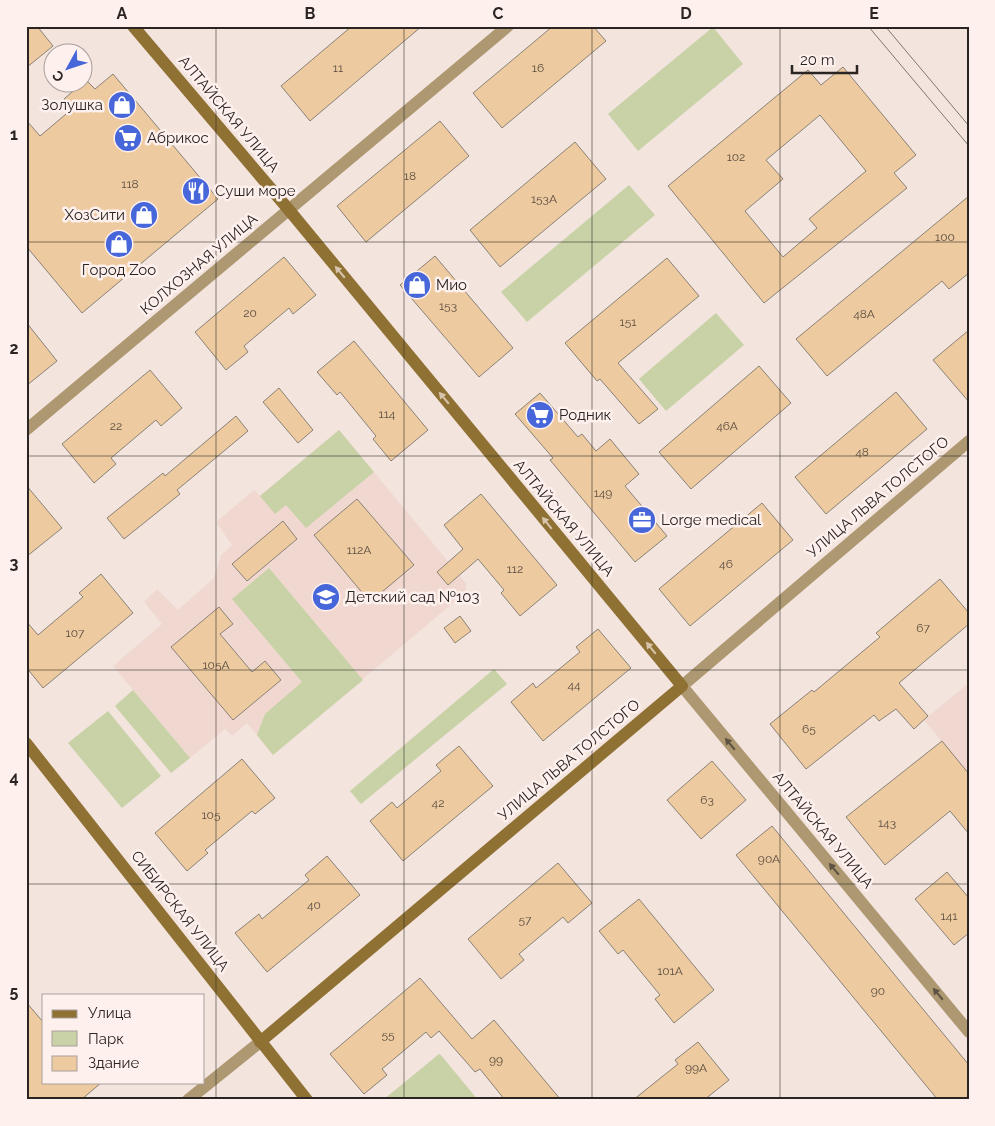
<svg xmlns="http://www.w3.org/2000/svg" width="995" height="1126" viewBox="0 0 995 1126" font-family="Raleway,sans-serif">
  <rect width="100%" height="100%" fill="#f3e4de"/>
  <!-- built -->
  <g fill="#f0d8d0">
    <polygon points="339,430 466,583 466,592 273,755 247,723 232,736 225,729 190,758 113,666 162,624 144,602 157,589 178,610 214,578 221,555 232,545 216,522 254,490 260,496"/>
    <polygon points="969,683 969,774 924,720"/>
  </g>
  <!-- green -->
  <g fill="#c8d2a6">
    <polygon points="713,27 743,64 638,151 608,114"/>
    <polygon points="629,185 655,215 527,322 501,292"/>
    <polygon points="716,313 744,345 666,411 639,379"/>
    <polygon points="339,430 374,472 306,528 286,505 275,514 260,496"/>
    <polygon points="269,568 363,680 273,755 257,735 265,714 302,682 232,599"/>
    <polygon points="494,669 507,684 361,804 350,791"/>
    <polygon points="133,690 190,758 171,773 115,706"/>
    <polygon points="108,711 161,776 122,808 68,743"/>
    <polygon points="440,1054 478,1100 383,1100 439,1054"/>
  </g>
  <!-- building -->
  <g fill="#edca9f" stroke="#8a8277" fill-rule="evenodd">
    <polygon points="26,26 37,26 53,46 26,68"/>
    <polygon points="352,26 422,26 310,121 281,86"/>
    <polygon points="553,26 593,26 606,41 502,128 473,93"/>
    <path d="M843,67L916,155L894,173L907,188L764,303L668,186L808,70L821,85ZM820,115L866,171L809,219L817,228L783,257L745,211L783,179L766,160Z"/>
    <polygon points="113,74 218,199 82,313 26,246 26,120 40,136 72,109 64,99 86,80 95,89"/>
    <polygon points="440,121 469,156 366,242 337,206"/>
    <polygon points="575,142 606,179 500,267 470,230"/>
    <polygon points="969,196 969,273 949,289 942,281 827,376 796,339"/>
    <polygon points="435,256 513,348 479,377 400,285"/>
    <polygon points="284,257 316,295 293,314 289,308 244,346 248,352 226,370 195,332"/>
    <polygon points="667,258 699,296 618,363 658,409 639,424 600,379 597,381 565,343"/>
    <polygon points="26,322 57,361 26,386"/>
    <polygon points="969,330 969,402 933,360"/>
    <polygon points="354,341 428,430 391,461 373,439 376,436 340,392 337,395 317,372"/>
    <polygon points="759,366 791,403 691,489 659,452"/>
    <polygon points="150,370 182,408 161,426 156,420 111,458 116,464 94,483 62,444"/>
    <polygon points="279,388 313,430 298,443 263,402"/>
    <polygon points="896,392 927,429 826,514 795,477"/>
    <polygon points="540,393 578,437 582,434 596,451 610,439 639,474 625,486 667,536 635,562 550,460 553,458 515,414"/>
    <polygon points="236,416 248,431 177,490 180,494 124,539 107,518 163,473 165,476"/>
    <polygon points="26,485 62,528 26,557"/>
    <polygon points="481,494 557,585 520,616 501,593 504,590 478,559 448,585 437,572 463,549 444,525"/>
    <polygon points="357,499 414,565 370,602 314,535"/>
    <polygon points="762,503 793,540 690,626 659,589"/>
    <polygon points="283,521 297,539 247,581 232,564"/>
    <polygon points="101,574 133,613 43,688 26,667 26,621 38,635 83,597 79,593"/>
    <polygon points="940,579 969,613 969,624 899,683 928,716 914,729 896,709 879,721 874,715 806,769 770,724 812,690 814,692 880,637 876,633"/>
    <polygon points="219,607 233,624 220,634 252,672 265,661 281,680 233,720 171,647"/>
    <polygon points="460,616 471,631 455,643 444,628"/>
    <polygon points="598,629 631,668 543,741 511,702 533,683 536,688 580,652 576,647"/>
    <polygon points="942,741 969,774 969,834 950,811 885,865 846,817"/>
    <polygon points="459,746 493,786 403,861 370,821 392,802 397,808 441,771 436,765"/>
    <polygon points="242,759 275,798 255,814 252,811 205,850 208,853 187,871 155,833"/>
    <polygon points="712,761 746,800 701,839 667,800"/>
    <polygon points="772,826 969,1065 969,1100 938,1100 736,855"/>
    <polygon points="327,856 360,895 267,972 235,933 259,914 262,919 309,880 305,875"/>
    <polygon points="558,863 592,903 568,923 563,917 519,954 524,960 501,979 468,939"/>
    <polygon points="947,872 969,898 969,933 954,945 915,899"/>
    <polygon points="639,899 714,990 674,1023 655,999 660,995 623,950 618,954 599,931"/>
    <polygon points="420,978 472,1039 494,1020 561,1100 505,1100 480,1069 475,1072 439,1031 431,1038 426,1032 382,1069 387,1075 364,1094 330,1054"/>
    <polygon points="26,1002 44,1023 44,1082 102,1082 81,1100 26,1100"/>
    <polygon points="698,1042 729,1080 704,1100 633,1100 678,1064 675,1060"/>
  </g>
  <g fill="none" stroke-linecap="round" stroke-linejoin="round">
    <!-- minor -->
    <g stroke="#ad9872" stroke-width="12">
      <polyline points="26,430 508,26"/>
      <polyline points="188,1100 260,1042"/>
    </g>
    <!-- tertiary -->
    <polyline stroke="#ad9872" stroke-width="12" points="969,441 682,686 969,1032"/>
    <!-- secondary -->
    <g stroke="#907134" stroke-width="12">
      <polyline points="133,26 289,210 682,686 260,1042"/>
      <polyline points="26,743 307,1100"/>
    </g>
    <!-- tram -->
    <g stroke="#7f7571" stroke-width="1">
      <polyline points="868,26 969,146"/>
      <polyline points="885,26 969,126"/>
    </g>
  </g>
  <!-- one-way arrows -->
  <defs><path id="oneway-solid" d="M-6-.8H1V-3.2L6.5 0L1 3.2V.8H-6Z" transform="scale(1.25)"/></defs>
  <g fill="#d8c4ac">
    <use href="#oneway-solid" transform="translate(340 272) rotate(-130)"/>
    <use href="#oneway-solid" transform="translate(444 398) rotate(-130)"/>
    <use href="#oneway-solid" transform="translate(547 523) rotate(-129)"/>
    <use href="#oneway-solid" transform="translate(651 648) rotate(-129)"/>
  </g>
  <g fill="#5e5242">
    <use href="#oneway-solid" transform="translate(730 744) rotate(-130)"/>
    <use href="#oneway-solid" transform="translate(834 869) rotate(-130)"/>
    <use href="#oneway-solid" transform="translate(938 994) rotate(-130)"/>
  </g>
  <!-- grid -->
  <path fill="none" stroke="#2a2422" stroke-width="1" stroke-opacity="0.55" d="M216,26V1100M404,26V1100M592,26V1100M780,26V1100M26,242H969M26,456H969M26,670H969M26,884H969"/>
  <!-- icons -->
  <defs>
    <symbol id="shop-disc" viewBox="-11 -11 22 22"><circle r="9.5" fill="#4666d9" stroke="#fef1ed"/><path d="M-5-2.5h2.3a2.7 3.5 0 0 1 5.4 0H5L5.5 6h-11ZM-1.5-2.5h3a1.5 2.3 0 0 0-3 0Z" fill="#fff"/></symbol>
    <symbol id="supermarket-disc" viewBox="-11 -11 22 22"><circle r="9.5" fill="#4666d9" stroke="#fef1ed"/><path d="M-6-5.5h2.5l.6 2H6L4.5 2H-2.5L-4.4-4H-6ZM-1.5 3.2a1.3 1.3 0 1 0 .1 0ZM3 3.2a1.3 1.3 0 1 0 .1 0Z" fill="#fff"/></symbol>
    <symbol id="restaurant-disc" viewBox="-11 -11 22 22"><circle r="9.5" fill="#4666d9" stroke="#fef1ed"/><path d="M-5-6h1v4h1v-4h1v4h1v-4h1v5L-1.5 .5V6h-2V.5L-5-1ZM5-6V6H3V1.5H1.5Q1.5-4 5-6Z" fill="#fff"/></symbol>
    <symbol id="office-disc" viewBox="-11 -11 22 22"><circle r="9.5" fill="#4666d9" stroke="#fef1ed"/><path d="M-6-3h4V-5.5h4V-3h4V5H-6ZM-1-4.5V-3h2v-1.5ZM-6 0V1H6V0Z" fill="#fff"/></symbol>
    <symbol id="school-disc" viewBox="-11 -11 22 22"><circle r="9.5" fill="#4666d9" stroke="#fef1ed"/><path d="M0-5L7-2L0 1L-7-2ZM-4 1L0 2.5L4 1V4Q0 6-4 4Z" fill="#fff"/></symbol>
  </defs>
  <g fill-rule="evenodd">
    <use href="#shop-disc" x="106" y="89" width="32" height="32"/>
    <use href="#supermarket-disc" x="112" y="122" width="32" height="32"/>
    <use href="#restaurant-disc" x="180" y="175" width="32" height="32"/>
    <use href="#shop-disc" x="128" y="199" width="32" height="32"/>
    <use href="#shop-disc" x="103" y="228" width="32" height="32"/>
    <use href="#shop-disc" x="401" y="269" width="32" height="32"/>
    <use href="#supermarket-disc" x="524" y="399" width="32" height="32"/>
    <use href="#office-disc" x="626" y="504" width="32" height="32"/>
    <use href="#school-disc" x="310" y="581" width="32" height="32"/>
  </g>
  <g text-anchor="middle" stroke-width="5" stroke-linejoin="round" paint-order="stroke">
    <!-- number labels -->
    <g font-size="12" fill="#5b4e41">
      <text x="338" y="72">11</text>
      <text x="538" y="72">16</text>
      <text x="736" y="161">102</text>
      <text x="410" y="180">18</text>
      <text x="130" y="188">118</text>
      <text x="544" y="203">153А</text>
      <text x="945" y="241">100</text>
      <text x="448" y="310">153</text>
      <text x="250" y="317">20</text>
      <text x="864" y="318">48А</text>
      <text x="628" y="326">151</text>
      <text x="387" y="418">114</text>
      <text x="116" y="430">22</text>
      <text x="727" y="430">46А</text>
      <text x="862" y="456">48</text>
      <text x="603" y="497">149</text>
      <text x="359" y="554">112А</text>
      <text x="726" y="568">46</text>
      <text x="515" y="573">112</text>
      <text x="923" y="632">67</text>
      <text x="75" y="637">107</text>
      <text x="216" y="669">105А</text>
      <text x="574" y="689">44</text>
      <text x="809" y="733">65</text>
      <text x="707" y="804">63</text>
      <text x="438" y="807">42</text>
      <text x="211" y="819">105</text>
      <text x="887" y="827">143</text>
      <text x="769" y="863">90А</text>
      <text x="314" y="909">40</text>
      <text x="949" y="920">141</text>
      <text x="525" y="924">57</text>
      <text x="670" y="975">101А</text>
      <text x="878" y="995">90</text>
      <text x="388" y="1039">55</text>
      <text x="496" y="1064">99</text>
      <text x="696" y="1072">99А</text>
    </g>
    <!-- poi labels -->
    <g font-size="15" fill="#2a2422" stroke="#fef1ed" text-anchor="start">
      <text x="103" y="110" text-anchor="end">Золушка</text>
      <text x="147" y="143">Абрикос</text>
      <text x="215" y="196">Суши море</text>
      <text x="125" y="220" text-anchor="end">ХозСити</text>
      <text x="119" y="275" text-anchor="middle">Город Zoo</text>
      <text x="436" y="290">Мио</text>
      <text x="559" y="420">Родник</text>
      <text x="661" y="525">Lorge medical</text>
      <text x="345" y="602">Детский сад №103</text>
    </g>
    <!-- street labels -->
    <g font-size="15" fill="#2a2422" stroke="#fef1ed">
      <text transform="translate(229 114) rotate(50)" y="5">АЛТАЙСКАЯ УЛИЦА</text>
      <text transform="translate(199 264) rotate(-40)" y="5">КОЛХОЗНАЯ УЛИЦА</text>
      <text transform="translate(878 497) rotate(-40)" y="5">УЛИЦА ЛЬВА ТОЛСТОГО</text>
      <text transform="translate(564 518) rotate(50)" y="5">АЛТАЙСКАЯ УЛИЦА</text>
      <text transform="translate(569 760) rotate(-40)" y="5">УЛИЦА ЛЬВА ТОЛСТОГО</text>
      <text transform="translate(823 830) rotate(50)" y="5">АЛТАЙСКАЯ УЛИЦА</text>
      <text transform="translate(180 911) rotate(52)" y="5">СИБИРСКАЯ УЛИЦА</text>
    </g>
  </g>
  <!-- border -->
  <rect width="995" height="1126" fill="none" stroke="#fef1ed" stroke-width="55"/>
  <!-- legend -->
  <rect x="42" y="994" width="162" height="90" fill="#fef1ed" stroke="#a99f9c"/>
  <rect x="52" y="1010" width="25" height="8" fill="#907134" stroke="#a99f9c"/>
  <text x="88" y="1018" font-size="15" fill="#2a2422">Улица</text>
  <rect x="52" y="1031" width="25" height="15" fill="#c8d2a6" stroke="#a99f9c"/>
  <text x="88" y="1044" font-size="15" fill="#2a2422">Парк</text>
  <rect x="52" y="1056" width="25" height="15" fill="#edca9f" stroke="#a99f9c"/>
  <text x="88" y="1068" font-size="15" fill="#2a2422">Здание</text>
  <!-- north arrow -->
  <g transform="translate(68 68) rotate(230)"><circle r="24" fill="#fef1ed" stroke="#a99f9c"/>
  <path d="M0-4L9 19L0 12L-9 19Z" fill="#4666d9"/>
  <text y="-8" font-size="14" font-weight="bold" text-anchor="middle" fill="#2a2422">С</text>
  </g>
  <!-- scale -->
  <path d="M792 65v8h65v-8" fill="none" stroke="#2a2422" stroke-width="2.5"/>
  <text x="800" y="65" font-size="15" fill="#2a2422" stroke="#fef1ed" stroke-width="4" paint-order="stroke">20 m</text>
  <rect x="28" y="28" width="940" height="1070" fill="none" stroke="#2a2422" stroke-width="2"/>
  <g font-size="16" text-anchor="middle" font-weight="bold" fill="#2a2422">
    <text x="122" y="19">A</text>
    <text x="310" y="19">B</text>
    <text x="498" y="19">C</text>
    <text x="686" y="19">D</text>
    <text x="874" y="19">E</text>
    <text x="14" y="140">1</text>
    <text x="14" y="354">2</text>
    <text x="14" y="569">3</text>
    <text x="14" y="783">4</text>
    <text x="14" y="997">5</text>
  </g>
</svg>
